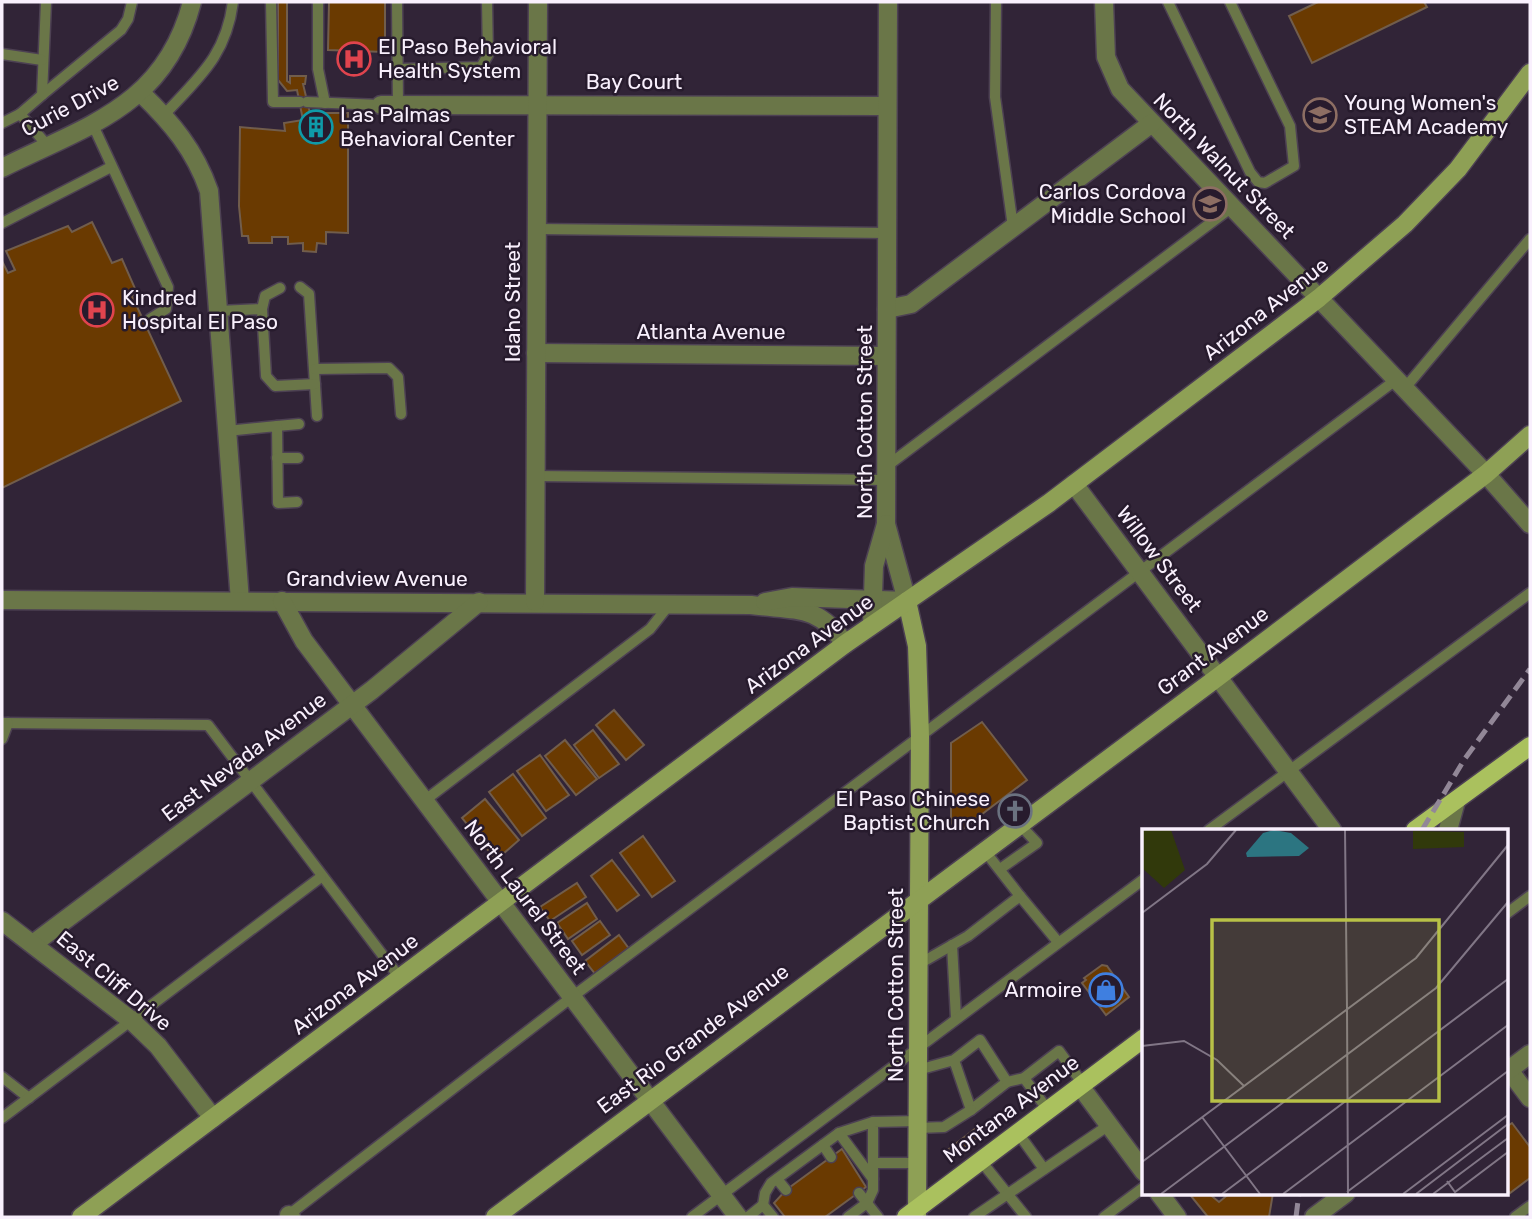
<svg xmlns="http://www.w3.org/2000/svg" width="1532" height="1219" viewBox="0 0 1532 1219" font-family="Rubik,sans-serif">
  <rect width="100%" height="100%" fill="#312437"/>
  <!-- building -->
  <g fill="#6a3a01" stroke="#715d4c" stroke-width="2">
    <polygon points="278,2 287,2 287,81 290,83 290,76 306,76 305,84 303,84 310,113 348,113 348,233 326,232 326,244 317,243 316,252 303,251 303,243 288,244 288,237 272,237 272,243 249,243 248,236 242,236 239,206 240,127 285,131 284,123 303,120 297,90 287,91 278,80"/>
    <polygon points="329,2 385,2 385,52 328,50"/>
    <polygon points="1318,2 1424,2 1427,7 1312,63 1289,16"/>
    <polygon points="92,222 112,263 122,259 137,293 132,296 181,401 2,488 2,261 8,273 15,270 6,251 68,226 72,232"/>
    <polygon points="614,710 644,745 626,760 596,725"/>
    <polygon points="982,722 1027,780 960,831 955,830 951,821 951,743"/>
    <polygon points="593,730 619,764 599,778 574,745"/>
    <polygon points="565,740 597,779 576,795 545,756"/>
    <polygon points="540,755 569,795 546,811 517,771"/>
    <polygon points="513,774 546,818 522,836 489,792"/>
    <polygon points="485,799 519,840 496,860 462,818"/>
    <polygon points="643,836 675,881 652,897 620,853"/>
    <polygon points="612,860 639,895 617,911 591,876"/>
    <polygon points="577,883 586,897 550,921 540,907"/>
    <polygon points="587,903 597,919 568,939 557,923"/>
    <polygon points="600,921 610,935 582,955 572,941"/>
    <polygon points="619,935 630,950 596,975 585,961"/>
    <polygon points="1102,965 1107,966 1129,997 1106,1015 1082,983 1086,980 1084,978"/>
    <polygon points="1512,1123 1530,1147 1530,1178 1510,1193 1506,1188 1506,1127"/>
    <polygon points="975,1129 980,1135 954,1155 949,1149"/>
    <polygon points="842,1149 866,1187 825,1217 785,1217 774,1203 786,1190"/>
    <polygon points="1196,1193 1208,1193 1219,1202 1230,1193 1273,1193 1269,1217 1208,1217 1191,1196"/>
  </g>
  <g fill="none" stroke-linecap="round" stroke-linejoin="round">
    <defs>
      <g id="service">
        <polyline points="46,2 42,95 20,114 47,145"/>
        <polyline points="271,2 273,102 300,102"/>
        <polyline points="318,2 318,69 325,103"/>
        <polyline points="397,2 398,105"/>
        <polyline points="996,2 995,97 1013,227"/>
        <polyline points="1168,2 1250,172 1258,182 1265,183 1294,166 1290,126 1230,2"/>
        <polyline points="2,54 42,60"/>
        <polyline points="398,69 481,67 488,55 487,2"/>
        <polyline points="42,95 121,30 128,19 132,2"/>
        <polyline points="307,102 381,105"/>
        <path d="M164,115C199,77 226,56 233,2"/>
        <polyline points="2,123 20,114"/>
        <polyline points="92,123 168,287 166,309 150,319"/>
        <polyline points="2,223 111,167"/>
        <polyline points="537,229 887,233"/>
        <polyline points="300,287 309,294 317,416"/>
        <polyline points="262,309 266,376 275,386 315,384"/>
        <polyline points="219,311 262,309 265,296 280,288"/>
        <polyline points="315,369 389,368 398,377 401,414"/>
        <polyline points="1405,388 1530,239"/>
        <polyline points="277,426 299,424"/>
        <polyline points="227,431 277,426 278,503 297,502"/>
        <polyline points="277,458 298,458"/>
        <polyline points="887,466 1232,207"/>
        <polyline points="535,476 886,480"/>
        <polyline points="2,723 208,725 400,978"/>
        <polyline points="2,739 8,723"/>
        <polyline points="424,801 650,629 669,605"/>
        <polyline points="1209,830 1530,593"/>
        <polyline points="1000,869 1037,843 1019,824"/>
        <polyline points="1020,896 1058,942"/>
        <polyline points="1506,914 1530,896"/>
        <polyline points="952,945 956,1018"/>
        <polyline points="919,964 968,936 1020,896 984,850"/>
        <polyline points="918,1070 954,1060 980,1040 1007,1082 971,1110 954,1060"/>
        <polyline points="2,1077 29,1098"/>
        <polyline points="1024,1078 1048,1110"/>
        <polyline points="1007,1082 1024,1078 1059,1051 1083,1084"/>
        <polyline points="2,1118 321,877"/>
        <polyline points="918,1128 944,1127 971,1110"/>
        <polyline points="839,1133 873,1122"/>
        <polyline points="1018,1133 1044,1169"/>
        <polyline points="823,1145 831,1157"/>
        <polyline points="981,1161 1026,1217"/>
        <polyline points="873,1163 918,1163"/>
        <polyline points="777,1179 786,1190"/>
        <polyline points="859,1193 878,1217"/>
        <polyline points="763,1205 765,1193 771,1183 839,1133 873,1179"/>
        <polyline points="286,1217 572,997 1397,379"/>
        <polyline points="692,1217 1144,879"/>
        <polyline points="748,1217 763,1205 773,1217"/>
        <polyline points="848,1217 867,1203 873,1190 873,1122 918,1121"/>
        <polyline points="974,1217 1109,1125"/>
        <polyline points="1104,1217 1144,1187"/>
        <polyline points="1515,1217 1530,1206"/>
      </g>
      <g id="minor">
        <polyline points="1104,2 1106,57 1120,89 1486,474 1530,524"/>
        <path d="M141,93C171,122 195,150 209,191L240,601"/>
        <polyline points="381,105 887,106"/>
        <path d="M2,168C88,125 165,106 192,2"/>
        <polyline points="887,309 911,304 1152,123"/>
        <polyline points="536,353 886,356"/>
        <polyline points="1074,484 1332,830"/>
        <path d="M2,600L751,605C796,611 818,604 845,644"/>
        <polyline points="282,601 304,641 738,1217"/>
        <polyline points="535,602 538,2"/>
        <polyline points="765,602 792,597 907,601"/>
        <polyline points="1448,830 1456,801"/>
        <polyline points="33,944 372,690 479,602"/>
        <polyline points="1506,1066 1530,1098"/>
        <polyline points="1080,1086 1144,1172"/>
        <polyline points="1159,1193 1177,1217"/>
        <polyline points="289,1215 291,1217"/>
      </g>
      <g id="tertiary">
        <polyline points="888,2 886,524 907,601"/>
        <polyline points="872,625 874,566 886,524"/>
        <polyline points="2,921 132,1021 158,1046 213,1118"/>
        <polyline points="1506,1072 1530,1054"/>
        <polyline points="1314,1217 1346,1193"/>
      </g>
      <g id="secondary">
        <polyline points="907,601 917,646 920,737 917,1217"/>
        <polyline points="81,1217 845,644 1049,503 1319,298 1405,224 1458,169 1530,73"/>
        <polyline points="495,1217 1218,677 1486,474 1530,435"/>
      </g>
      <g id="primary">
        <polyline points="1415,830 1530,746"/>
        <polyline points="906,1217 1144,1038"/>
      </g>
    </defs>
    <!-- service casing -->
    <use href="#service" stroke="#4d4153" stroke-width="13"/>
    <!-- minor casing -->
    <use href="#minor" stroke="#4d4153" stroke-width="21"/>
    <!-- tertiary casing -->
    <use href="#tertiary" stroke="#4d4153" stroke-width="21"/>
    <!-- secondary casing -->
    <use href="#secondary" stroke="#4d4153" stroke-width="21"/>
    <!-- primary casing -->
    <use href="#primary" stroke="#4d4153" stroke-width="21"/>
    <!-- service -->
    <use href="#service" stroke="#6a7648" stroke-width="10"/>
    <!-- minor -->
    <use href="#minor" stroke="#6a7648" stroke-width="18"/>
    <!-- tertiary -->
    <use href="#tertiary" stroke="#6a7648" stroke-width="18"/>
    <!-- secondary -->
    <use href="#secondary" stroke="#8ea055" stroke-width="18"/>
    <!-- primary -->
    <use href="#primary" stroke="#aac15e" stroke-width="18"/>
    <!-- rail -->
    <g stroke="#928797" stroke-width="5" stroke-dasharray="14 7" stroke-linecap="butt">
      <polyline points="1422,830 1464,760 1530,669"/>
      <polyline points="1296,1217 1299,1193"/>
    </g>
  </g>
  <!-- icons -->
  <defs>
    <symbol id="hospital-ring" viewBox="-11 -11 22 22"><circle r="9.5" fill="#271b2d" stroke="#e0444e" stroke-width="1.5"/><path d="M-5-5h3v3.5h4V-5h3V5h-3V1.5h-4V5h-3Z" fill="#e0444e"/></symbol>
    <symbol id="school-ring" viewBox="-11 -11 22 22"><circle r="9.5" fill="#271b2d" stroke="#8d6e63" stroke-width="1.5"/><path d="M0-5L7-2L0 1L-7-2ZM-4 1L0 2.5L4 1V4Q0 6-4 4Z" fill="#8d6e63"/></symbol>
    <symbol id="building-ring" viewBox="-11 -11 22 22"><circle r="9.5" fill="#271b2d" stroke="#0f9aa8" stroke-width="1.5"/><path d="M-4-6H4V6H1V3H-1V6H-4ZM-2.5-4.3h1.7v1.8h-1.7ZM.8-4.3h1.7v1.8H.8ZM-2.5-1h1.7V.8h-1.7ZM.8-1h1.7V.8H.8Z" fill="#0f9aa8"/></symbol>
    <symbol id="church-ring" viewBox="-11 -11 22 22"><circle r="9.5" fill="#271b2d" stroke="#6b7280" stroke-width="1.5"/><path d="M-1.2-6h2.4v3.5h3.3v2.4h-3.3V6h-2.4V-.1h-3.3v-2.4h3.3Z" fill="#6b7280"/></symbol>
    <symbol id="shop-ring" viewBox="-11 -11 22 22"><circle r="9.5" fill="#271b2d" stroke="#3f7fe0" stroke-width="1.5"/><path d="M-5-2.5h2.3a2.7 3.5 0 0 1 5.4 0H5L5.5 6h-11ZM-1.5-2.5h3a1.5 2.3 0 0 0-3 0Z" fill="#3f7fe0"/></symbol>
  </defs>
  <g fill-rule="evenodd">
    <use href="#hospital-ring" x="335" y="40" width="38" height="38"/>
    <use href="#school-ring" x="1301" y="96" width="38" height="38"/>
    <use href="#building-ring" x="297" y="108" width="38" height="38"/>
    <use href="#school-ring" x="1191" y="185" width="38" height="38"/>
    <use href="#hospital-ring" x="78" y="291" width="38" height="38"/>
    <use href="#church-ring" x="996" y="792" width="38" height="38"/>
    <use href="#shop-ring" x="1087" y="971" width="38" height="38"/>
  </g>
  <g text-anchor="middle" stroke-width="5" stroke-linejoin="round" paint-order="stroke">
    <!-- poi labels -->
    <g font-size="21" fill="#f9f0fd" stroke="#271b2d" text-anchor="start">
      <text x="378" y="54">El Paso Behavioral<tspan x="378" dy="24">Health System</tspan></text>
      <text x="1344" y="110">Young Women's<tspan x="1344" dy="24">STEAM Academy</tspan></text>
      <text x="340" y="122">Las Palmas<tspan x="340" dy="24">Behavioral Center</tspan></text>
      <text x="1186" y="199" text-anchor="end">Carlos Cordova<tspan x="1186" dy="24">Middle School</tspan></text>
      <text x="122" y="305">Kindred<tspan x="122" dy="24">Hospital El Paso</tspan></text>
      <text x="990" y="806" text-anchor="end">El Paso Chinese<tspan x="990" dy="24">Baptist Church</tspan></text>
      <text x="1082" y="997" text-anchor="end">Armoire</text>
    </g>
    <!-- street labels -->
    <g font-size="21" fill="#f9f0fd" stroke="#271b2d">
      <text x="634" y="89">Bay Court</text>
      <text transform="translate(70 106) rotate(-28)" y="7">Curie Drive</text>
      <text transform="translate(1224 166) rotate(46)" y="7">North Walnut Street</text>
      <text transform="translate(513 302) rotate(-90)" y="7">Idaho Street</text>
      <text transform="translate(1266 309) rotate(-38)" y="7">Arizona Avenue</text>
      <text x="711" y="339">Atlanta Avenue</text>
      <text transform="translate(865 422) rotate(-90)" y="7">North Cotton Street</text>
      <text transform="translate(1159 559) rotate(53)" y="7">Willow Street</text>
      <text x="377" y="586">Grandview Avenue</text>
      <text transform="translate(809 644) rotate(-36)" y="7">Arizona Avenue</text>
      <text transform="translate(1213 651) rotate(-37)" y="7">Grant Avenue</text>
      <text transform="translate(244 757) rotate(-37)" y="7">East Nevada Avenue</text>
      <text transform="translate(525 897) rotate(53)" y="7">North Laurel Street</text>
      <text transform="translate(114 981) rotate(40)" y="7">East Cliff Drive</text>
      <text transform="translate(355 984) rotate(-37)" y="7">Arizona Avenue</text>
      <text transform="translate(896 985) rotate(-90)" y="7">North Cotton Street</text>
      <text transform="translate(693 1039) rotate(-37)" y="7">East Rio Grande Avenue</text>
      <text transform="translate(1011 1109) rotate(-37)" y="7">Montana Avenue</text>
    </g>
  </g>
  <!-- overview -->
  <g transform="translate(1142 829)">
    <rect width="366" height="366" fill="#312437"/>
    <path d="M0,1H29L43,41L22,59L0,39ZM271,2L322,3V18L271,20Z" fill="#31390b"/>
    <path d="M132,1L149,4L167,19L157,27L105,28L104,24L121,4Z" fill="#2c7581"/>
    <path fill="none" stroke="#817686" stroke-width="2" d="M203,1L205,180M0,84L65,35L94,1M205,180L206,365M0,217L42,212L75,231L102,257M60,288L118,365M0,333L274,129L366,16M305,352L313,363L366,323M205,363L366,242M19,365L294,159L366,73M80,365L366,150M141,365L366,196M261,365L366,286M274,365L366,295M291,365L366,309"/>
    <path fill="#b8c147" fill-opacity="0.15" stroke="#b8c147" stroke-width="3.5" d="M70,91H297V272H70Z"/>
    <rect width="366" height="366" fill="none" stroke="#f9f0fd" stroke-width="3.5"/>
  </g>
  <!-- border -->
  <rect width="1532" height="1219" fill="none" stroke="#f9f0fd" stroke-width="7"/>
</svg>
